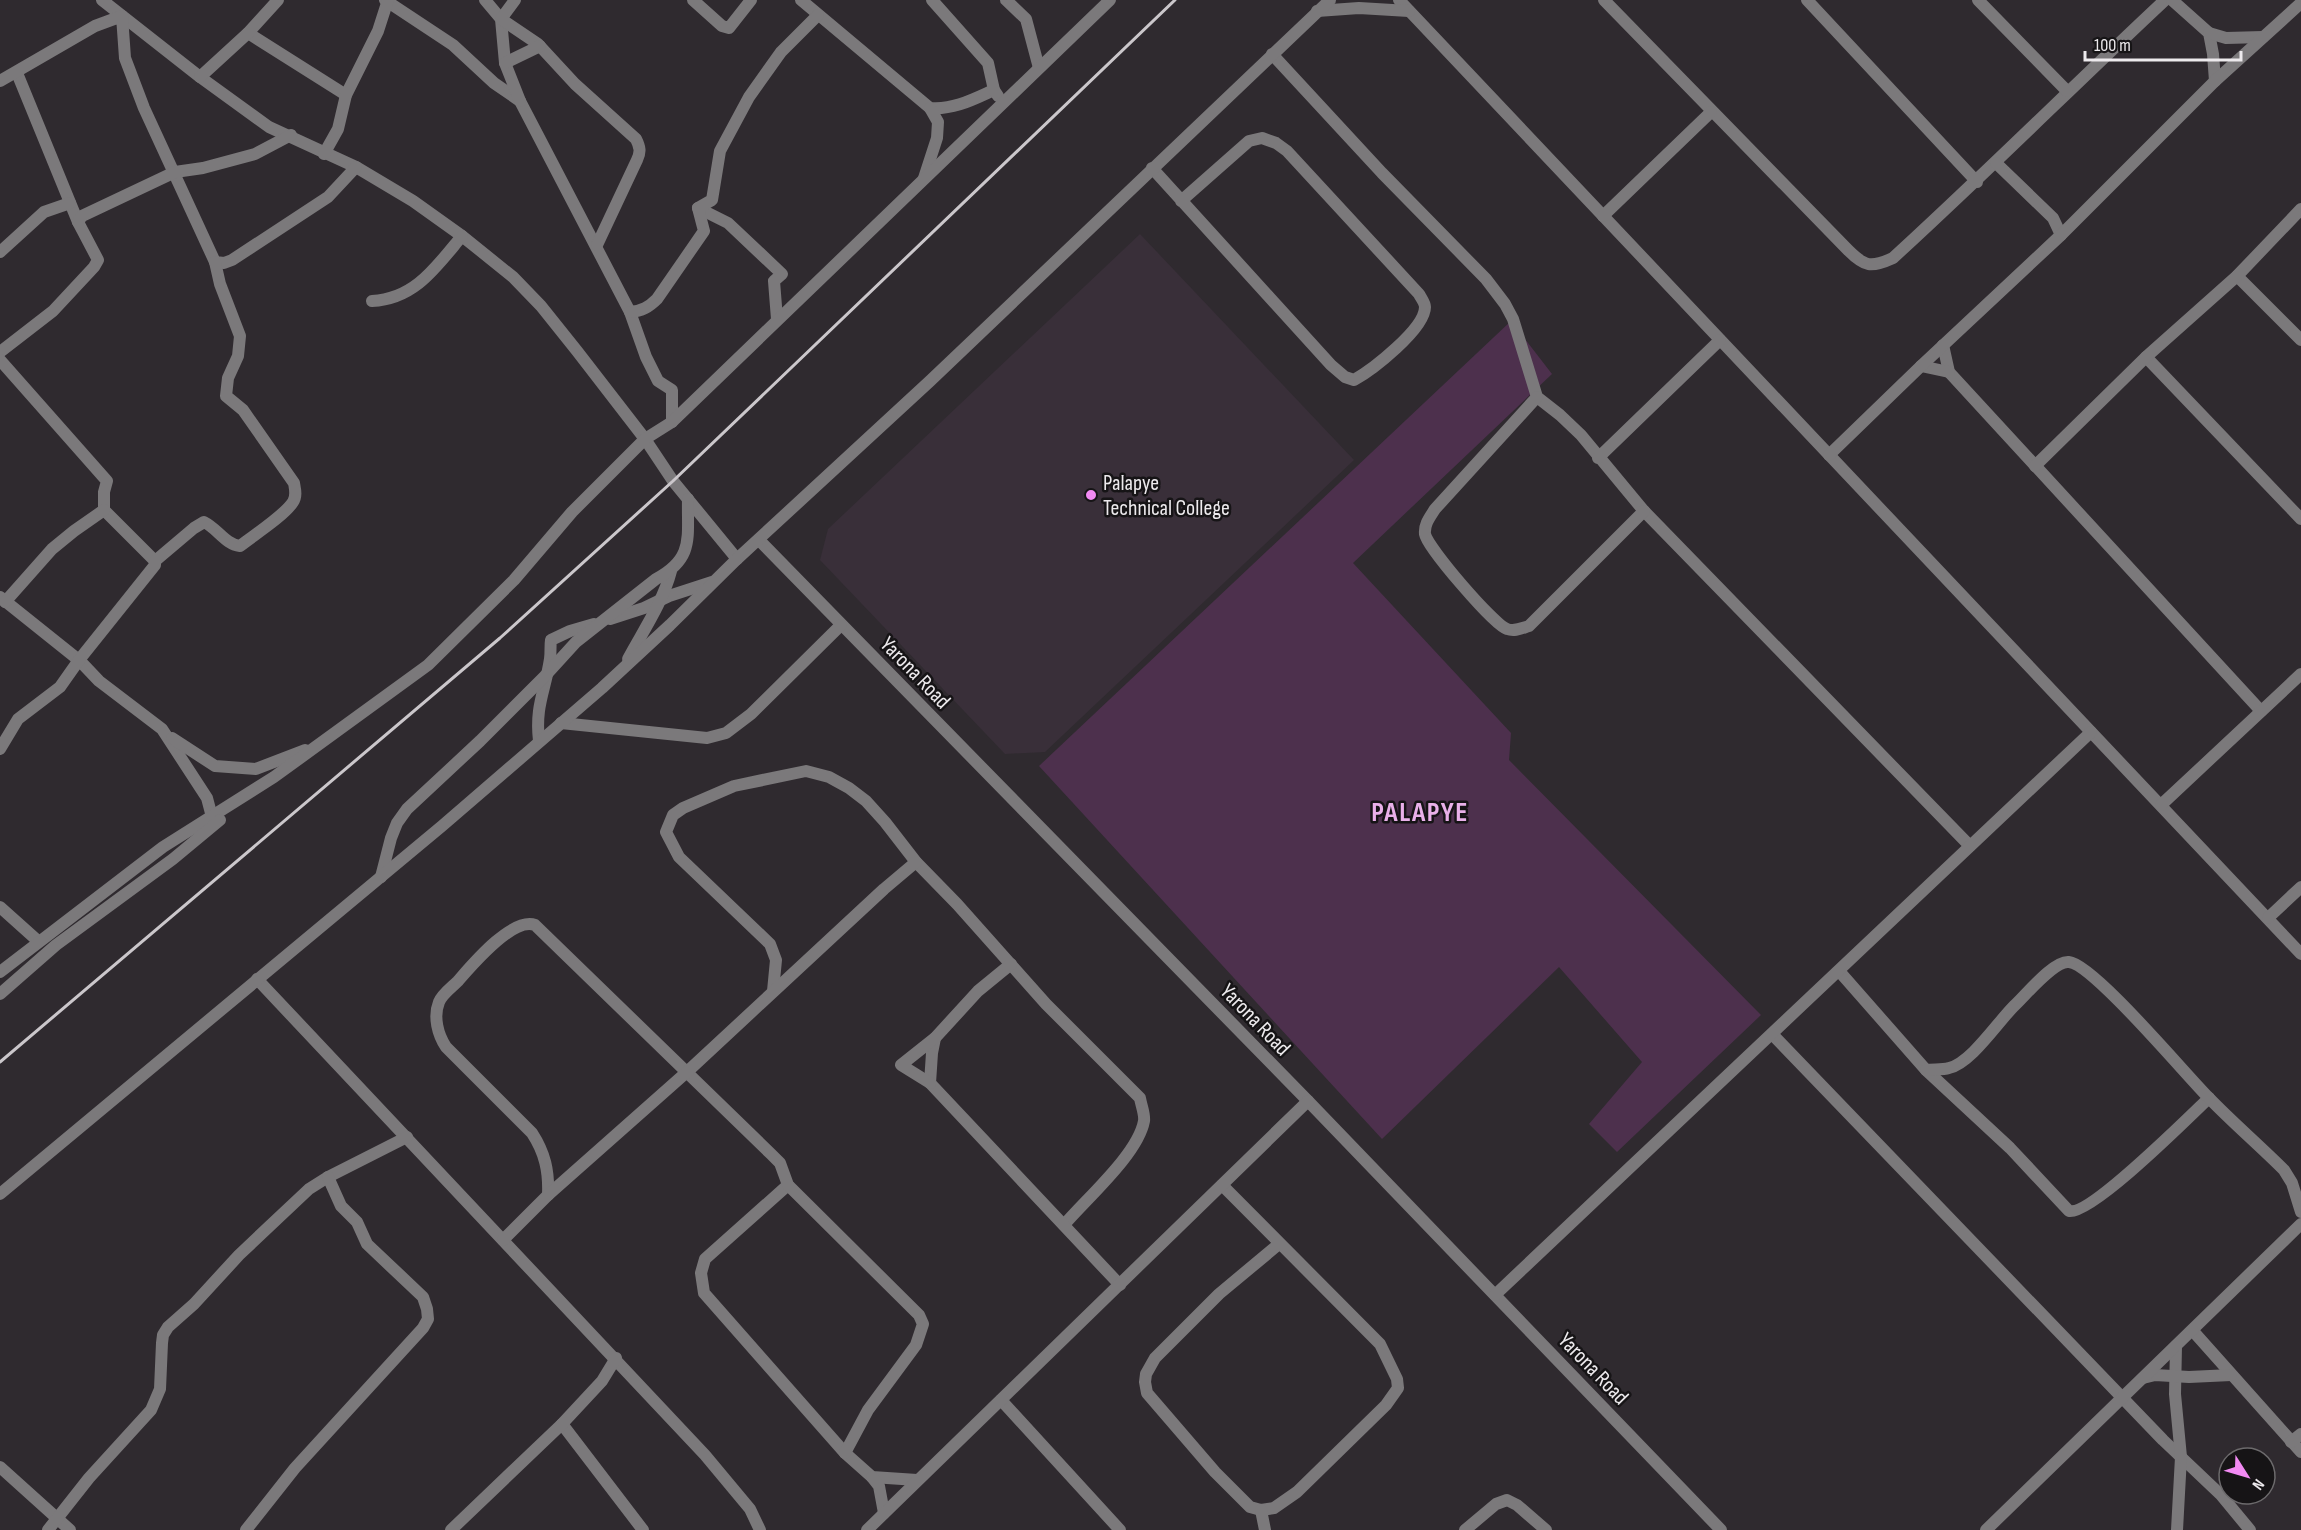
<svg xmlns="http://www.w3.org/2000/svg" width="2301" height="1530" viewBox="0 0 2301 1530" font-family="'Sofia Sans Condensed',sans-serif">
  <rect width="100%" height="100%" fill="#2f2a2f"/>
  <!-- built -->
  <polygon fill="#392f39" points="1140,234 1354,460 1045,752 1005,754 820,560 828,529"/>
  <!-- green -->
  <polygon fill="#4d304d" points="1511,321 1552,374 1353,563 1511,733 1509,760 1761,1015 1617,1152 1589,1124 1642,1062 1559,967 1382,1139 1039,766"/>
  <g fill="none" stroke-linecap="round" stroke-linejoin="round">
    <!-- minor -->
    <g stroke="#7b797b" stroke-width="12">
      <polyline points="102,0 200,77 269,127 356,167 413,201 462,236 513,277 541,306 577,351 645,439 673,481 737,559"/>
      <polyline points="385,0 453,45 494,83 520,101 630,312 646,357 658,381 672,390 672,422"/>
      <polyline points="485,0 501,19 505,63 520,101"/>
      <path d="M515,0L501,19L538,44L575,84L636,139C640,147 641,152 637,160L597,245"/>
      <polyline points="693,0 722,26 729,28 751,0"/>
      <path d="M801,0L930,108C954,110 974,99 994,90"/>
      <polyline points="932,0 988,63 994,90 998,96"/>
      <polyline points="1006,0 1026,19 1039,68"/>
      <polyline points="1399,0 2301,954"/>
      <path d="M1604,0L1848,250C1865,267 1871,268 1893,258C1986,173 2074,85 2165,0"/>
      <polyline points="1807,0 1977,182"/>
      <polyline points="1978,0 2067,91"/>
      <polyline points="2172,0 2209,33 2213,54 2215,81"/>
      <polyline points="1317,11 1359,8 1409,11"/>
      <polyline points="248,33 346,95"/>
      <polyline points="2209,33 2226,38 2263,37"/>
      <polyline points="1272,54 1382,173 1486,279 1505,304 1513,319 1537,397 1560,415 1581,435 1644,511 1970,846"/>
      <polyline points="505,63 540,46"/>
      <polyline points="17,73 78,222"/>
      <polyline points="200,77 248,33 278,0"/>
      <polyline points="0,81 95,26 122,16 125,58 144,108 215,262 224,263 232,260 328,197 356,167"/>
      <polyline points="324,154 338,129 346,95 378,31 388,0"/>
      <polyline points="1996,163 2053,218 2061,235"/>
      <path d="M1152,168L1331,365L1345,377L1354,380C1372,370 1425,329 1425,307C1425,303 1421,298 1419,294L1287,151L1276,143L1262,138L1249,141L1181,201"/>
      <polyline points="924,178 937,138 938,122 930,108"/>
      <polyline points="698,208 728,223 782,274 774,281 777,319"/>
      <polyline points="1603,216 1711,112"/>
      <polyline points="0,252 44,212 70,203"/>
      <polyline points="2237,276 2301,340"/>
      <path d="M372,301C415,299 436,267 462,236"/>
      <path d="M630,312C642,311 649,307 657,299L704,231L698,208L712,200L720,151L749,97L781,52L818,15"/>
      <polyline points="1943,345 1949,372 2261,711"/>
      <polyline points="0,352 53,311 94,267 98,260 78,222 82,216 175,172 203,168 255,154 291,135"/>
      <polyline points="2146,357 2301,519"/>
      <polyline points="0,360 107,481 104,492 104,510 155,561"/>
      <polyline points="1921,366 1949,372"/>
      <path d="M1537,397L1435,509C1430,517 1424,524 1425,534C1427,547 1494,625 1507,629C1515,632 1522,628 1529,626L1644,511"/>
      <polyline points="1829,455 1921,366 2061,235 2215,81 2301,3"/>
      <polyline points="1598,458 1720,340"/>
      <polyline points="2035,466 2146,357 2237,276 2301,209"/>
      <polyline points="759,540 1308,1101 1721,1530"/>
      <polyline points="0,597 80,661 99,681 162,729 207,798 212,817"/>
      <polyline points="5,602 52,549 74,531 104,510"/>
      <polyline points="610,619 644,608 669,596 712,582"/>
      <path d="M628,659C643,631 663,602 671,571"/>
      <polyline points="561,723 707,738 726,733 751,714 841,625"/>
      <polyline points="172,738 215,766 256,769 305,750"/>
      <path d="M539,741C535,705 545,692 550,659C551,652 550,646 551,640L570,631L594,624"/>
      <path d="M0,749L18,719L60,687L79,660L155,565V561L194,528L204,522C218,529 225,544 240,546C254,535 284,516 293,502C297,496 295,489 294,483L243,410L226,396L228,378L238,356L240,336L220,284L215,262"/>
      <polyline points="2161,805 2301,674"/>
      <path d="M381,877L391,838L397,823L407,809L480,741L545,676L576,642L656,579C695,558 687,537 688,499"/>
      <polyline points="0,907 38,941"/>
      <polyline points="2268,918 2301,887"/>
      <path d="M1839,971L1926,1070L2010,1148L2069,1211C2090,1216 2189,1117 2209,1098"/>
      <polyline points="0,972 163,847 274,777 428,665 514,580 572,512 645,439 672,422 1110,0"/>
      <polyline points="257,979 705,1455 750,1509 760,1530"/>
      <path d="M773,991L776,960L770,944L679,857L666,832L673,815L683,808L734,786L806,771L829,777L849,788L866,801L885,822L916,862L957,904L1046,1004L1140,1098C1141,1105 1145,1114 1144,1121C1138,1154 1087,1198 1064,1225"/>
      <polyline points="0,994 56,945 173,859 220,820"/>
      <polyline points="1772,1034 2163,1440 2221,1495 2250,1530"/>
      <polyline points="935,1038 932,1053 930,1083 1120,1285"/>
      <path d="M1926,1070C1934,1069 1942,1070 1949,1068C1971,1063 1997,1023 2014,1006C2026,995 2054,960 2069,962C2093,964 2186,1075 2208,1097C2232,1122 2259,1145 2284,1170L2292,1183L2301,1212"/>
      <polyline points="930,1083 901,1065 935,1038 978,991 1011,964"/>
      <polyline points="788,1185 705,1259 701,1273 704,1293 845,1453 872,1477 917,1480"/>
      <polyline points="1222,1185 1380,1344 1397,1379 1398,1388 1386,1405 1297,1492 1274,1508 1261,1510 1250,1507 1215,1472 1147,1393 1145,1382 1146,1374 1155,1358 1219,1294 1279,1244"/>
      <polyline points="0,1194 442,826 602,688 670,625 737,559 930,381 1330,0"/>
      <path d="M548,1195C549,1171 545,1153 532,1133L446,1047C438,1035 433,1017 439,1002C442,994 452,987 458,981C472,965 512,917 535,925L771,1154L780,1163L788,1185L919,1315L923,1324L916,1345L868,1410L845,1453"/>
      <polyline points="503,1240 548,1195 688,1071 884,889 916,862"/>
      <polyline points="1495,1295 2091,732"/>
      <polyline points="2193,1331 2301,1452"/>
      <polyline points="2176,1346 2175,1394 2181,1457 2177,1530"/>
      <polyline points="2143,1378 2155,1375 2189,1377 2231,1375"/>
      <polyline points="1001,1400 1120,1530"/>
      <polyline points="562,1424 643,1530"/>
      <polyline points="2291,1442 2301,1434"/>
      <polyline points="0,1467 70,1530"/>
      <polyline points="872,1477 879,1486 884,1513"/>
      <polyline points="1261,1510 1265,1530"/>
      <polyline points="48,1530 89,1478 151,1410 160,1389 162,1343 163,1335 168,1327 194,1304 239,1255 309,1189 328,1177 407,1137"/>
      <polyline points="246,1530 295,1468 423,1328 428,1319 427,1309 423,1297 367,1244 357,1222 341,1206 328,1177"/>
      <polyline points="451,1530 562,1424 602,1381 616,1358"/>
      <polyline points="867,1530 1308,1101"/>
      <polyline points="1465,1530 1496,1504 1507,1500 1517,1505 1546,1530"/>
      <polyline points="1986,1530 2301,1224"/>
    </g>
    <!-- rail -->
    <polyline stroke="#cbc7cb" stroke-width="3" points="0,1062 500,638 673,481 1175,0"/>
  </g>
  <!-- markers -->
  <circle fill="#f28af3" stroke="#161416" stroke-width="2" cx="1091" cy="495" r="6"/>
  <g text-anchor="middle" stroke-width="5" stroke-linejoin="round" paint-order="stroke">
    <!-- poi labels -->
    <g font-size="22" fill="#edeaed" stroke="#161416" text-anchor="start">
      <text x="1103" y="490">Palapye<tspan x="1103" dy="25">Technical College</tspan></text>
    </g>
    <!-- street labels -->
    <g font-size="22" fill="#edeaed" stroke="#161416">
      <text transform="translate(916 672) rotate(46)" y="8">Yarona Road</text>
      <text transform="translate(1256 1019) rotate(46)" y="8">Yarona Road</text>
      <text transform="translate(1594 1368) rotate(46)" y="8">Yarona Road</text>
    </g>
    <!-- district labels -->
    <g font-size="28" font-weight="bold" letter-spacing="1.5" fill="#e9b0e9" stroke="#161416">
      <text x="1420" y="821">PALAPYE</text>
    </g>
  </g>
  <!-- north arrow -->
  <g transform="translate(2247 1476) rotate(127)"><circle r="28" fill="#161416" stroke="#6c6a6c" stroke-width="1.5"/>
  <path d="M0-4.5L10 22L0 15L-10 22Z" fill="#f28af3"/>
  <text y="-9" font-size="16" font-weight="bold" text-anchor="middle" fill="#edeaed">N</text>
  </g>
  <!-- scale -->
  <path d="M2085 51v9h156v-9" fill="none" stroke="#edeaed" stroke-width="3"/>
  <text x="2094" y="51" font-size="18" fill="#edeaed" stroke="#161416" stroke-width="4.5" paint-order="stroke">100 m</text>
</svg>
